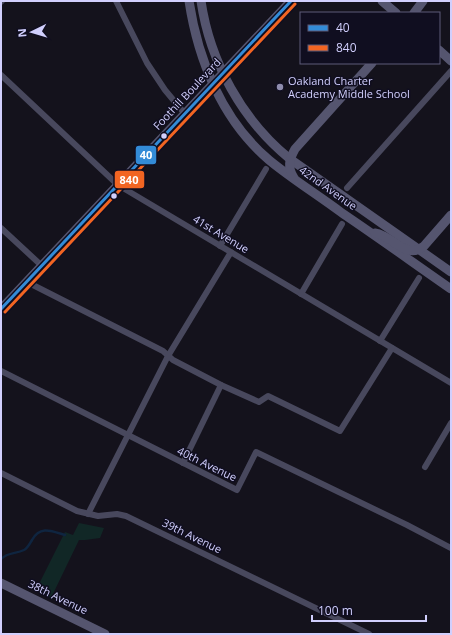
<svg xmlns="http://www.w3.org/2000/svg" width="452" height="635" viewBox="0 0 452 635" font-family="'Open Sans',sans-serif">
  <rect width="100%" height="100%" fill="#14121c"/>
  <!-- green -->
  <polygon fill="#112726" points="79,523 104,528 100,538 85,540 79,540 51,598 36,590 65,532 73,535"/>
  <g fill="none" stroke-linecap="round" stroke-linejoin="round">
    <!-- stream -->
    <path stroke="#0f2540" stroke-width="2.5" d="M1,559C8,552 16,554 24,550C28,548 30,543 32,540C40,525 52,531 65,535"/>
    <!-- street -->
    <g stroke="#48485d" stroke-width="6">
      <polyline points="116,1 147,63 165,90 185,114"/>
      <polyline points="1,2 2,1"/>
      <polyline points="1,75 118,185 451,383"/>
      <polyline points="347,188 451,71"/>
      <polyline points="1,228 42,266"/>
      <polyline points="220,246 266,169"/>
      <polyline points="27,282 163,351 173,360 221,385 259,402 268,396 340,431 392,348"/>
      <polyline points="301,294 342,224"/>
      <polyline points="380,341 419,278"/>
      <polyline points="1,371 237,490 256,452 407,525 451,548"/>
      <polyline points="183,463 221,385"/>
      <polyline points="425,467 451,423"/>
      <polyline points="1,473 77,511 98,516 117,514 126,516 369,634"/>
      <polyline points="88,514 168,356 231,252"/>
    </g>
    <!-- secondary -->
    <g stroke="#55556f" stroke-width="9">
      <path d="M189,1C198,60 222,120 269,160C292,179 318,195 342,213C379,238 415,264 451,289"/>
      <path d="M201,1C210,62 242,120 290,159L451,272"/>
      <polyline points="382,1 396,13"/>
      <polyline points="414,13 423,1"/>
      <polyline points="439,50 451,61"/>
      <path d="M294,178C287,167 289,160 295,149L372,63"/>
      <path d="M375,233C394,236 406,261 424,246L451,215"/>
      <polyline points="1,309 291,1"/>
      <polyline points="1,583 105,634"/>
    </g>
    <defs>
      <polyline id="bus-1" points="1,309 291,1"/>
      <polyline id="bus-2" points="5,312 295,4"/>
    </defs>
    <!-- bus-1 casing -->
    <use href="#bus-1" stroke="#100e20" stroke-width="6"/>
    <!-- bus-2 casing -->
    <use href="#bus-2" stroke="#100e20" stroke-width="6"/>
    <!-- bus-1 -->
    <use href="#bus-1" stroke="#338bd7" stroke-width="3"/>
    <!-- bus-2 -->
    <use href="#bus-2" stroke="#f26522" stroke-width="3"/>
  </g>
  <!-- markers -->
  <circle fill="#8f8dae" stroke="#100e20" stroke-width="1.5" cx="280" cy="87" r="4"/>
  <g fill="#d1cffd" stroke="#100e20" stroke-width="1.5">
    <circle cx="164" cy="136" r="3.5"/>
    <circle cx="114" cy="196" r="3.5"/>
  </g>
  <g text-anchor="middle" stroke-width="3" stroke-linejoin="round" paint-order="stroke">
    <!-- poi labels -->
    <g font-size="11" fill="#d1cffd" stroke="#100e20" text-anchor="start">
      <text x="288" y="85">Oakland Charter<tspan x="288" dy="13">Academy Middle School</tspan></text>
    </g>
    <!-- street labels -->
    <g font-size="11" fill="#d1cffd" stroke="#100e20">
      <text transform="translate(187 94) rotate(-47)" y="4">Foothill Boulevard</text>
      <text transform="translate(328 188) rotate(35)" y="4">42nd Avenue</text>
      <text transform="translate(221 234) rotate(31)" y="4">41st Avenue</text>
      <text transform="translate(207 464) rotate(26)" y="4">40th Avenue</text>
      <text transform="translate(192 536) rotate(26)" y="4">39th Avenue</text>
      <text transform="translate(58 597) rotate(26)" y="4">38th Avenue</text>
    </g>
  </g>
  <g stroke="#100e20" stroke-width="1.5">
    <rect x="135" y="145" width="22" height="20" rx="4" fill="#338bd7"/>
    <rect x="114" y="170" width="31" height="19" rx="4" fill="#f26522"/>
  </g>
  <g font-size="11" text-anchor="middle" font-weight="bold" fill="#fff">
    <text x="146" y="159">40</text>
    <text x="129" y="184">840</text>
  </g>
  <!-- border -->
  <rect width="452" height="635" fill="none" stroke="#d1cffd" stroke-width="4"/>
  <!-- legend -->
  <rect x="300" y="12" width="140" height="52" fill="#100e20" stroke="#5d5b78"/>
  <rect x="308" y="25" width="20" height="6" fill="#338bd7" stroke="#5d5b78"/>
  <text x="336" y="32" font-size="12" fill="#d1cffd">40</text>
  <rect x="308" y="45" width="20" height="6" fill="#f26522" stroke="#5d5b78"/>
  <text x="336" y="52" font-size="12" fill="#d1cffd">840</text>
  <!-- north arrow -->
  <g transform="translate(32 32) rotate(265)" stroke="#100e20" stroke-width="3" paint-order="stroke">
  <path d="M0-3L7 15L0 10L-7 15Z" fill="#d1cffd"/>
  <text y="-6" font-size="11" font-weight="bold" text-anchor="middle" fill="#d1cffd">N</text>
  </g>
  <!-- scale -->
  <path d="M312 615v6h114v-6" fill="none" stroke="#d1cffd" stroke-width="2"/>
  <text x="318" y="615" font-size="12" fill="#d1cffd" stroke="#100e20" stroke-width="3" paint-order="stroke">100 m</text>
</svg>
